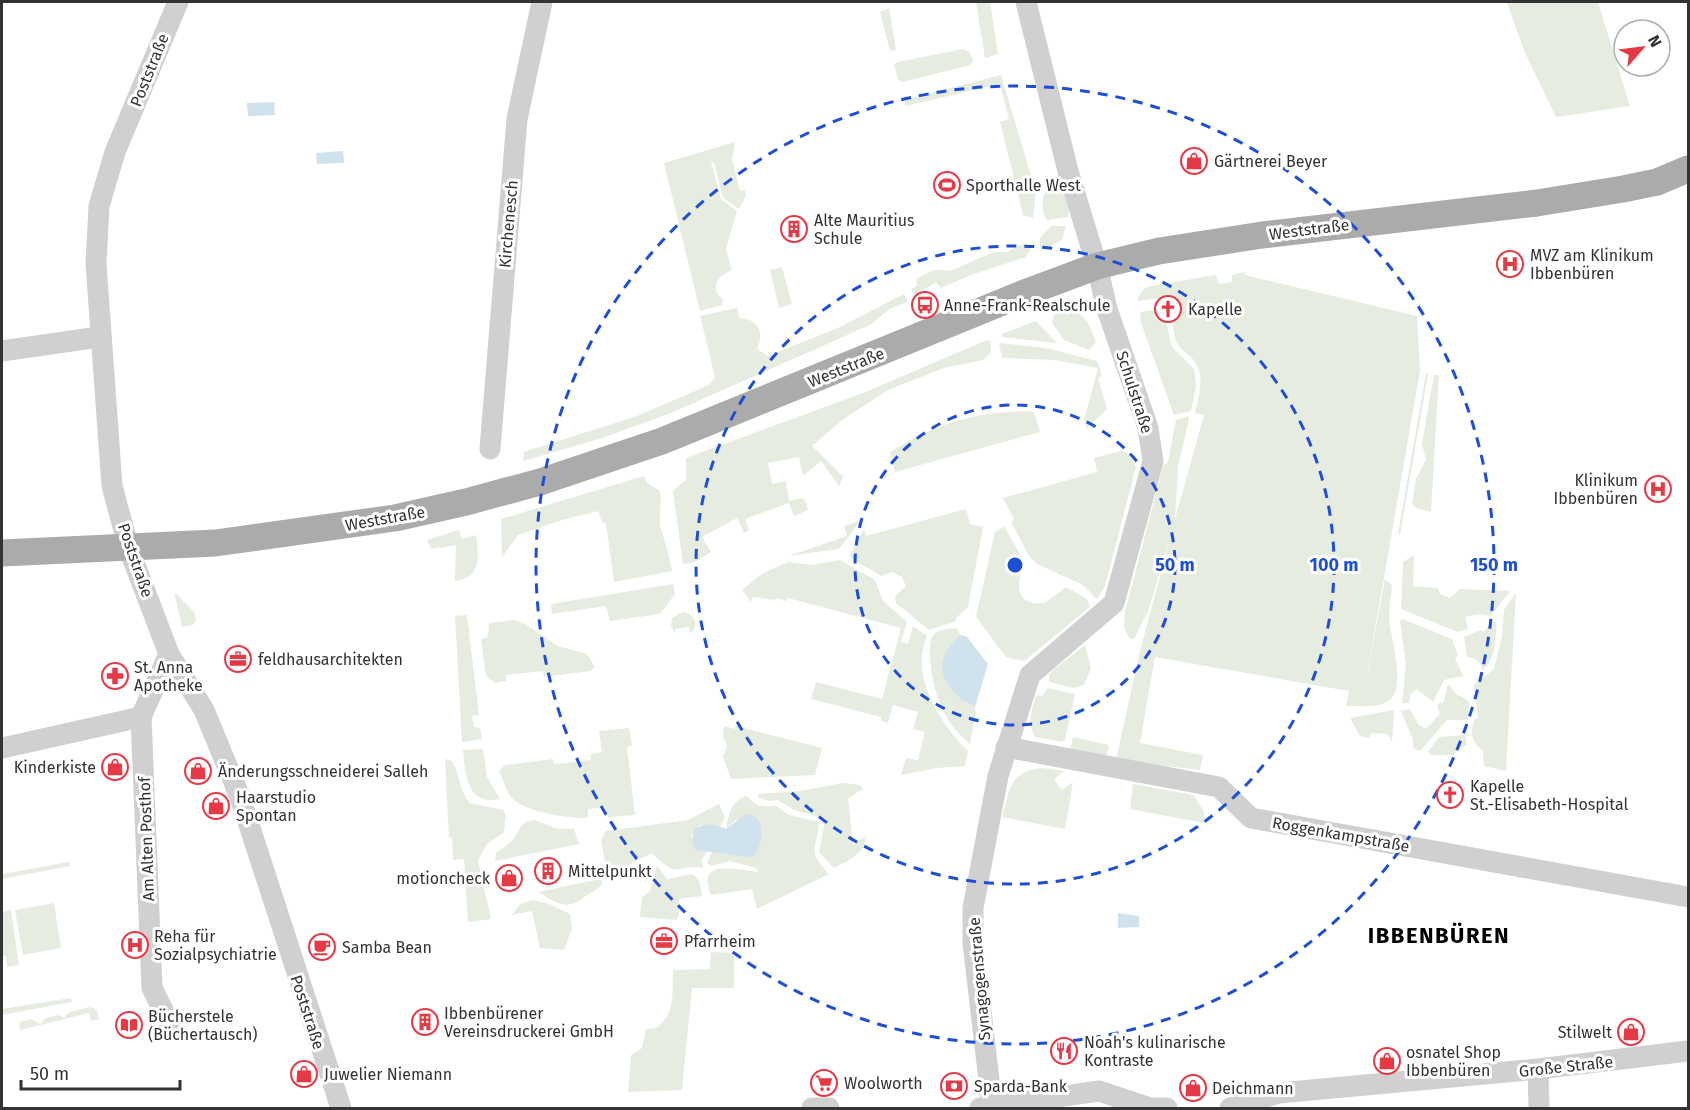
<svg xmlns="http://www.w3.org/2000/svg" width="1690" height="1110" viewBox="0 0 1690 1110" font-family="'Fira Sans',sans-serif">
  <rect width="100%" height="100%" fill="#fff"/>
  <!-- green -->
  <g fill="#e6ecdf">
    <polygon points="976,2 990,2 998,54 985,58"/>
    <polygon points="1507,2 1598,2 1630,106 1556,117 1525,53"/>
    <polygon points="889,8 896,50 890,51 880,12"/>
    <polygon points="963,49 969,52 973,59 971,65 902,82 898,79 894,64 898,62"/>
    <polygon points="1001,75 1036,192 1033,218 1023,215 1000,122 1009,119 1000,84 905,106 904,100"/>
    <path d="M735,142L732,159L740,191L745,190L746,196L739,209L723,198L714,162H711L721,199L737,211L726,249L732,270C719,275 708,288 723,299L722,305L700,311L664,163Z"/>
    <path d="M1048,187L1064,190L1069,207L1068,217L1047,220C1040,212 1042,195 1048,187Z"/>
    <polygon points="1051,226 1066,226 1062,240 1040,251 1040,238"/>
    <path d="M1023,244H1027L1030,250L1026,257L971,275L941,288L936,282L915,295L911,289L917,286L916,279C932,271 933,268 950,271L994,252H1007Z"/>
    <polygon points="782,267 792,304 779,308 770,270"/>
    <path d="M1244,272L1245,275L1417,316L1420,371L1364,692L1385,579L1392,585C1391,595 1389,606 1389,617C1390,636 1406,683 1391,699C1381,709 1359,706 1346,706L1349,691L1155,657L1140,743L1203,755L1200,770L1116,760L1140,651L1170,539L1148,611L1134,639L1129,638L1124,628L1125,612L1163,466L1168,462L1176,420L1189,416V419L1178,467L1175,519L1204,415L1195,413C1198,399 1203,384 1199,370C1191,347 1173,356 1173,322L1181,316L1176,296L1138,301V297L1145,288L1151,286L1216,275L1219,284L1232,282V275Z"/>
    <path d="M904,294L908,302L891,308L870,325L671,413L602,438L523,461L524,452L637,416L709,385L715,377L700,316L737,308L740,318C758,319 765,333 757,349L768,356L840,327Z"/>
    <polygon points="1154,310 1155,319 1166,321 1172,347 1194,369 1196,386 1191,411 1174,415 1141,323 1140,312"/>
    <path d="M1067,311C1086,311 1090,327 1096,342L1089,350L1064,340L1052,323L1054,315Z"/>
    <polygon points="1036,321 1057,343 1002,337 1002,334"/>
    <polygon points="987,340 991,342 991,352 983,360 944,368 888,390 845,418 812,446 843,477 839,486 821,461 803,476 799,457 768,463 772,484 786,481 789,501 802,498 806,502 808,510 794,516 789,503 745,519 749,530 744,533 737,518 702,537 711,552 695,562 683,564 673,491 686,480 686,458 863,393"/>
    <polygon points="999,343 1046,348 1097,361 1102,375 1098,378 1107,409 1086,429 1084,420 1098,368 1055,360 1002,358"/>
    <polygon points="1426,373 1428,374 1400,535 1398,534"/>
    <polygon points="1434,375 1439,375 1431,512 1416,508 1412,503 1416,479 1426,460 1422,444"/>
    <path d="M1034,412L1040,432L895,472L890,452C933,424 981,409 1034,412Z"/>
    <polygon points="1121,451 1129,454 1136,467 1105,586 1097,599 1083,585 1037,564 1029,556 1011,522 1014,519 1003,498 1097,472 1094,458"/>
    <path d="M644,476L647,483L660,491C662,503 658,520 661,529C666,546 669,554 672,571L614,582L606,523L602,522L598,511L562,520L518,535L502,557L501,519Z"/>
    <polygon points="966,509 970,524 983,527 968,607 956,618 956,621 929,630 896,603 895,596 906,586 902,577 892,572 881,576 851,558 850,555 864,529 866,536"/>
    <polygon points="860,521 839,549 788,556 847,536 844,526"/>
    <path d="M1004,526L1024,561C1017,583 1013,606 1045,603L1066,587L1087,599L1090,607L1024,661L1006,657L976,617L995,532Z"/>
    <path d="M459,530L462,539L476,535C479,556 482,578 455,581L456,545L431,549L427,540Z"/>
    <polygon points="1414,555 1413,586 1438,588 1440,594 1450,598 1460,589 1510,591 1491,616 1478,614 1465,617 1468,629 1458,632 1401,609 1403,562"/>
    <path d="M840,560L875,580L883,601L907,622L901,642L908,644L913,626L927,636C909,676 941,725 968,751L965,766L937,768L901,775L906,758L918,760L925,732L913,729L918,712L893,705L888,723L881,721V717L811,699L816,682L882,699L901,628L788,598L787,601L776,598L775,600L753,597L751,602L742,590L762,574L788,562L811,565Z"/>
    <polygon points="673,584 675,594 660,614 610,621 606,606 552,614 551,604"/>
    <polygon points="174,592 194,612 196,620 193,625 182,627"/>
    <path d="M1516,593L1506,771L1484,766L1483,751C1470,740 1470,733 1475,718H1478L1474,685L1494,669L1502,636L1504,610Z"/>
    <path d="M682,612C695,613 700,625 690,634L689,627L675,629V633L671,626L672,618Z"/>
    <polygon points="467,615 479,715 472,716 474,727 480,728 482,739 462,742 455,616"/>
    <polygon points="1402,619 1452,639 1458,656 1455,658 1463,676 1444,680 1433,702 1417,689 1411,693 1409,703 1402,703 1406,664 1400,621"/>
    <polygon points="514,620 525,624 558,646 587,654 595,667 591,671 544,677 543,671 506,675 507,681 495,683 486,676 481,639 488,637 489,623"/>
    <path d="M1496,620C1497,636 1495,661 1482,671C1482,662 1475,658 1467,657L1464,637L1481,630L1483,632Z"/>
    <path d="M957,628L961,637L948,649L945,681L958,697L974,704L976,712L970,744C943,722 932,691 930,657C930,650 929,640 934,634C939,629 951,629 957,628Z"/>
    <polygon points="1085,645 1091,668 1084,685 1074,688 1049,682 1049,675 1053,670"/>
    <polygon points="1448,684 1456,694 1469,701 1468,720 1447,720 1420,751 1413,748 1413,740 1401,711 1410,709 1418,724 1426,729 1440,714 1437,706 1440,702 1443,704"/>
    <path d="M1048,688L1075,694L1065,740L1062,742L1035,737C1027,722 1032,710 1036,695L1042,696Z"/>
    <polygon points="1394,710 1392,742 1387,734 1372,733 1369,738 1360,736 1350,718"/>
    <polygon points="724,726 735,729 736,726 822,748 815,775 731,779 723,757 727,745 723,737"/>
    <path d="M629,728L632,746L627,747L635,815L608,817L606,807L588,809V818C569,819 524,812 511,797C506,791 503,779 499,771L505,765L553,759L554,764L591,760V754L602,752L599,731Z"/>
    <polygon points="1465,735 1467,745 1457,749 1454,755 1431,755 1428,752 1439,737"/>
    <polygon points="1073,737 1109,745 1106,758 1070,750"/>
    <path d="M483,749L487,777L500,799C467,807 465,773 463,750Z"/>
    <path d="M445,759L452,761C460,775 459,790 470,803L503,810L506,815L504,832L486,845L478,861L491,919L468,922L464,859L453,860L452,838L449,837Z"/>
    <path d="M1042,768L1065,771L1054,779L1062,790L1073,782L1065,829L1002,817C1010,790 1008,772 1042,768Z"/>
    <path d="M843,783L860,785L863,789L848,798L853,845L866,836C864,855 849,860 834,868L819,852L824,825L820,817L794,810L778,800L768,801L758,797V794L800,791Z"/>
    <polygon points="1133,784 1193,795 1204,811 1204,823 1130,809"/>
    <path d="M746,796L759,806H776L789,815L819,822C817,851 806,850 829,874L757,909L752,889L711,895C695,857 738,870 758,872L756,868L730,861L711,866L707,863L712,852L752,858L737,819L726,829C729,814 730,802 746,796Z"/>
    <path d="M719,804L725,817L720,827L700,825L691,836L707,851L702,859L703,868C674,864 680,881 652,853L622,868L611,879L608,876L601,841L606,831L688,820Z"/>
    <path d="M535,820L555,828L574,829L579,844L495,861L496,853C502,848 509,845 513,839C521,830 519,821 535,820Z"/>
    <polygon points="69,862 70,866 2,879 2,874"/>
    <polygon points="657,866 667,879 692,874 699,880 702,896 679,899 679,916 676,920 640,917 642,897 650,892"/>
    <path d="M600,879L603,883C598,890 593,891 587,895C566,911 560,905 538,892Z"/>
    <polygon points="533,900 549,904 570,914 572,929 564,950 540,948 532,911 512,915 520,904"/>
    <polygon points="54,903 61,948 23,955 15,910"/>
    <polygon points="11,910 19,965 7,967 6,956 2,957 2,912"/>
    <path d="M711,952L734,953V988H692L682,1090L628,1092L631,1055L642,1048L646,1029L656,1028C676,1015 672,991 673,970L710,969Z"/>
    <polygon points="71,998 72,1002 2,1015 2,1009"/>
    <polygon points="91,1007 97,1010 99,1019 91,1021 89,1013 20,1030 19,1022 31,1019 40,1024 46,1018 59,1015 64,1018 69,1012"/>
  </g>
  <!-- water -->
  <g fill="#cfe2ee">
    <polygon points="274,102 275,115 248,116 247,103"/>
    <polygon points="343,151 344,163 317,164 316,153"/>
    <path d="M961,635L967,637L988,664L975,707C971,703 965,703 960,698C935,677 937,655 961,635Z"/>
    <path d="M746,814C767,814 764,847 752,858L697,850L692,844L694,830C705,822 714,824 726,829Z"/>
    <polygon points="1118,913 1139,916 1139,927 1118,928"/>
  </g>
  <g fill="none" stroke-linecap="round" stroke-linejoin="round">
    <!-- minor -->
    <g stroke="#d0d0d0" stroke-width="21">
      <polyline points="178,2 115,152 99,206 96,264 112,486 129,549 169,654 204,710 240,797 341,1108"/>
      <polyline points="2,351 99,337"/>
      <polyline points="490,449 517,119 542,2"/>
      <polyline points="169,654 141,717 152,988 171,1026"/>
      <polyline points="1006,747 1219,787 1251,818 1688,897"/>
      <polyline points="2,748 141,717"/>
      <polyline points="1538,1069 1539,1108"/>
      <polyline points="992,1106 973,943 973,908 998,776 1030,675 1114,603 1153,461 1148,428 1107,309 1097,266 1068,171 1026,2"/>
      <polyline points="812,1108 829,1108"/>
      <polyline points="980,1108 1099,1091 1150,1108 1167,1108"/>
      <polyline points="1230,1108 1279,1093 1538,1069 1688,1051"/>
    </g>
    <!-- major -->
    <polyline stroke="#ababab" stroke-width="27" points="2,553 215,543 395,518 466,502 540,482 662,441 1022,294 1097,266 1159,251 1262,235 1537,203 1623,189 1657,182 1688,169"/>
  </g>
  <!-- distance rings -->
  <g fill="none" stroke="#1d4ed8" stroke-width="3" stroke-dasharray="10 8">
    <circle cx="1015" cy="565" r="160"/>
    <circle cx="1015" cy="565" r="319"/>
    <circle cx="1015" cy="565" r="479"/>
  </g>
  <!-- icons -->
  <defs>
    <symbol id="shop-ring" viewBox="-11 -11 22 22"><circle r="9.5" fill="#fff" stroke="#e63946" stroke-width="1.5"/><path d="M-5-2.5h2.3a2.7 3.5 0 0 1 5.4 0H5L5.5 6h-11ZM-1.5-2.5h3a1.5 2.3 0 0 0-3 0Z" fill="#e63946"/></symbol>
    <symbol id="stadium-ring" viewBox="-11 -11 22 22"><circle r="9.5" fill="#fff" stroke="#e63946" stroke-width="1.5"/><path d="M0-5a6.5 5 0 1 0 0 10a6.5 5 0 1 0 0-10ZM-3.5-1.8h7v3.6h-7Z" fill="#e63946"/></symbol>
    <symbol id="building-ring" viewBox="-11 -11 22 22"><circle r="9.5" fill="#fff" stroke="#e63946" stroke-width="1.5"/><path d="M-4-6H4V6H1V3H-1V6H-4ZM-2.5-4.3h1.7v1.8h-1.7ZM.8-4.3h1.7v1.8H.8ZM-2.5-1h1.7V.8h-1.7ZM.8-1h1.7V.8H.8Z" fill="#e63946"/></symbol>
    <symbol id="hospital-ring" viewBox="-11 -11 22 22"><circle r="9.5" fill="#fff" stroke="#e63946" stroke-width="1.5"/><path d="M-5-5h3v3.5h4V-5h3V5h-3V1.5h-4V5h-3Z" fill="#e63946"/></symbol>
    <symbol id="bus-ring" viewBox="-11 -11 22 22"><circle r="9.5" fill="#fff" stroke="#e63946" stroke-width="1.5"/><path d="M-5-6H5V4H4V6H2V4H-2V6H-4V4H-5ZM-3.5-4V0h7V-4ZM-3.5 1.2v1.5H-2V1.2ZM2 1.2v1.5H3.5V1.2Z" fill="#e63946"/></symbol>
    <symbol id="church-ring" viewBox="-11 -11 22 22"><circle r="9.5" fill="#fff" stroke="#e63946" stroke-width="1.5"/><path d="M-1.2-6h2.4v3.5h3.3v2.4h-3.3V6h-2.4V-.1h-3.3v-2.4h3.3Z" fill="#e63946"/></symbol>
    <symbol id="office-ring" viewBox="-11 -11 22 22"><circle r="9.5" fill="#fff" stroke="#e63946" stroke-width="1.5"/><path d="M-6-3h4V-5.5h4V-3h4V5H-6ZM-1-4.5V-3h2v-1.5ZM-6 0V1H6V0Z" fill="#e63946"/></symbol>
    <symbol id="pharmacy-ring" viewBox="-11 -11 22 22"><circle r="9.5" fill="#fff" stroke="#e63946" stroke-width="1.5"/><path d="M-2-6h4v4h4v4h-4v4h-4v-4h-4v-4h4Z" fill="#e63946"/></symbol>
    <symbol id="cafe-ring" viewBox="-11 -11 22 22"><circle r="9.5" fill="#fff" stroke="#e63946" stroke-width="1.5"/><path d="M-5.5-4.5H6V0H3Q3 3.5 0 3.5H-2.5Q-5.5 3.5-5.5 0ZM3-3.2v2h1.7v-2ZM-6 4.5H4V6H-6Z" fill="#e63946"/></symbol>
    <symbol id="library-ring" viewBox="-11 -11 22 22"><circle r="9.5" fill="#fff" stroke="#e63946" stroke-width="1.5"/><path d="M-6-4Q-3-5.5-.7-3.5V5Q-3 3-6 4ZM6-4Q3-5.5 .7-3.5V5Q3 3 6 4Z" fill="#e63946"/></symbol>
    <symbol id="restaurant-ring" viewBox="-11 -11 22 22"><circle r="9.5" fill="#fff" stroke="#e63946" stroke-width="1.5"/><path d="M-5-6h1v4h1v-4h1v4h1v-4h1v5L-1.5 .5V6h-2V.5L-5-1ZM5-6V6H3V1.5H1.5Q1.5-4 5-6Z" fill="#e63946"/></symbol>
    <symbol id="supermarket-ring" viewBox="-11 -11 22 22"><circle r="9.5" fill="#fff" stroke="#e63946" stroke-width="1.5"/><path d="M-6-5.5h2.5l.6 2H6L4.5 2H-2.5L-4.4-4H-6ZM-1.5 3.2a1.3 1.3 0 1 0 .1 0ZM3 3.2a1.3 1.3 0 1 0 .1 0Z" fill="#e63946"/></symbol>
    <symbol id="bank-ring" viewBox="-11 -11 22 22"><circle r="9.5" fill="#fff" stroke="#e63946" stroke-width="1.5"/><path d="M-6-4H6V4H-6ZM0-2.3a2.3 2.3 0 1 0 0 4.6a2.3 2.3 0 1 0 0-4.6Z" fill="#e63946"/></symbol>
  </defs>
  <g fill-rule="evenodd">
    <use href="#shop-ring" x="1179" y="146" width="30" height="30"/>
    <use href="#stadium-ring" x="932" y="170" width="30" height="30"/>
    <use href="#building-ring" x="779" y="214" width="30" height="30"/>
    <use href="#hospital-ring" x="1495" y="249" width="30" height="30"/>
    <use href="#bus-ring" x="910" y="290" width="30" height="30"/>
    <use href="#church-ring" x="1153" y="294" width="30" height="30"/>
    <use href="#hospital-ring" x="1643" y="474" width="30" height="30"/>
    <use href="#office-ring" x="223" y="644" width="30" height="30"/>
    <use href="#pharmacy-ring" x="100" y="661" width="30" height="30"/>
    <use href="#shop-ring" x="100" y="752" width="30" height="30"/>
    <use href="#shop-ring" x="183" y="756" width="30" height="30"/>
    <use href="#church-ring" x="1435" y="780" width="30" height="30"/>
    <use href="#shop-ring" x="201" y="791" width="30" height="30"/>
    <use href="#building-ring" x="533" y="856" width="30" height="30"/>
    <use href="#shop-ring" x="494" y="863" width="30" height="30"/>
    <use href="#office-ring" x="649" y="926" width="30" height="30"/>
    <use href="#hospital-ring" x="120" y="930" width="30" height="30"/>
    <use href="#cafe-ring" x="307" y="932" width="30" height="30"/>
    <use href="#building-ring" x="410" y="1007" width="30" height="30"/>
    <use href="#library-ring" x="114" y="1010" width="30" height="30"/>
    <use href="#shop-ring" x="1616" y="1017" width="30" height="30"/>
    <use href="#restaurant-ring" x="1049" y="1036" width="30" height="30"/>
    <use href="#shop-ring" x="1372" y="1046" width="30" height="30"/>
    <use href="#shop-ring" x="289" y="1059" width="30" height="30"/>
    <use href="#supermarket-ring" x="809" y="1068" width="30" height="30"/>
    <use href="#bank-ring" x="939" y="1071" width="30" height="30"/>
    <use href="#shop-ring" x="1178" y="1073" width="30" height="30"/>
  </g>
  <g text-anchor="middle" stroke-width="6" stroke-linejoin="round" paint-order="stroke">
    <!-- street labels -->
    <g font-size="16" fill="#333" stroke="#fff">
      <text transform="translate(149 70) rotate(-68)" y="6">Poststraße</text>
      <text transform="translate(508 224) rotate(-85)" y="6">Kirchenesch</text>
      <text transform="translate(1309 229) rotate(-7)" y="6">Weststraße</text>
      <text transform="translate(846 367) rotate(-22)" y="6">Weststraße</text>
      <text transform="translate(1135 392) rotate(72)" y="6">Schulstraße</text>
      <text transform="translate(385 518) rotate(-10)" y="6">Weststraße</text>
      <text transform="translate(136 560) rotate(71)" y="6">Poststraße</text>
      <text transform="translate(1341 834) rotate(10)" y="6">Roggenkampstraße</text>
      <text transform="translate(146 839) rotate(-92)" y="6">Am Alten Posthof</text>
      <text transform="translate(979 979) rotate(-95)" y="6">Synagogenstraße</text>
      <text transform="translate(308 1012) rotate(72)" y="6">Poststraße</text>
      <text transform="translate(1566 1066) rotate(-6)" y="6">Große Straße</text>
    </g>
    <!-- poi labels -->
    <g font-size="16" fill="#333" stroke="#fff" text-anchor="start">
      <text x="1214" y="167">Gärtnerei Beyer</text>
      <text x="966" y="191">Sporthalle West</text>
      <text x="814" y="226">Alte Mauritius<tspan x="814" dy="18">Schule</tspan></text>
      <text x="1530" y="261">MVZ am Klinikum<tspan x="1530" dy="18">Ibbenbüren</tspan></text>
      <text x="944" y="311">Anne-Frank-Realschule</text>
      <text x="1188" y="315">Kapelle</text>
      <text x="1638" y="486" text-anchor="end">Klinikum<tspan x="1638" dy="18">Ibbenbüren</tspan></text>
      <text x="258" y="665">feldhausarchitekten</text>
      <text x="134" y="673">St. Anna<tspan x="134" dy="18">Apotheke</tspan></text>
      <text x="96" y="773" text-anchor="end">Kinderkiste</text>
      <text x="218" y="777">Änderungsschneiderei Salleh</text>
      <text x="1470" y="792">Kapelle<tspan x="1470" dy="18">St.-Elisabeth-Hospital</tspan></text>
      <text x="236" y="803">Haarstudio<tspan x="236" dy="18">Spontan</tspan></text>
      <text x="568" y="877">Mittelpunkt</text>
      <text x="490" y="884" text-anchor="end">motioncheck</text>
      <text x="154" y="942">Reha für<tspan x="154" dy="18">Sozialpsychiatrie</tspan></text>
      <text x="684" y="947">Pfarrheim</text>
      <text x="342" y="953">Samba Bean</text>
      <text x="444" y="1019">Ibbenbürener<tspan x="444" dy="18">Vereinsdruckerei GmbH</tspan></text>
      <text x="148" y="1022">Bücherstele<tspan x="148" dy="18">(Büchertausch)</tspan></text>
      <text x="1612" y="1038" text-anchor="end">Stilwelt</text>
      <text x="1084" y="1048">Noah's kulinarische<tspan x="1084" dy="18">Kontraste</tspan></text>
      <text x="1406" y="1058">osnatel Shop<tspan x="1406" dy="18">Ibbenbüren</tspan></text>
      <text x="324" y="1080">Juwelier Niemann</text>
      <text x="844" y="1089">Woolworth</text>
      <text x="974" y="1092">Sparda-Bank</text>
      <text x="1212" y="1094">Deichmann</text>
    </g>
    <!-- district labels -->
    <g font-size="22" font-weight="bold" letter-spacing="1.5" fill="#000" stroke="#fff">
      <text x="1439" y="943">IBBENBÜREN</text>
    </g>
  </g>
  <circle cx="1015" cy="565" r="9" fill="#1d4ed8" stroke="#fff" stroke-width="3"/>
  <g font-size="18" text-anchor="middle" font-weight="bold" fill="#1d4ed8" stroke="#fff" stroke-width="6" stroke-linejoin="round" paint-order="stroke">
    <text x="1175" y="571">50 m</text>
    <text x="1334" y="571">100 m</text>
    <text x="1494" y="571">150 m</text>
  </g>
  <!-- border -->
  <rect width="1690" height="1110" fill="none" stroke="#333333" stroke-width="6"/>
  <!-- north arrow -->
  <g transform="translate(1642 48) rotate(62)"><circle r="28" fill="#ffffff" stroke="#adadad" stroke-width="1.5"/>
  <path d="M0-4.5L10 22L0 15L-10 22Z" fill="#e63946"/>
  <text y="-9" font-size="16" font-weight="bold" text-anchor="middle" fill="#333333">N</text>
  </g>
  <!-- scale -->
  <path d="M21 1080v9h159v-9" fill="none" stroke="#333333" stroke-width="3"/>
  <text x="30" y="1080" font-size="18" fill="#333333" stroke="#ffffff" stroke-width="4.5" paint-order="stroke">50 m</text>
</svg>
